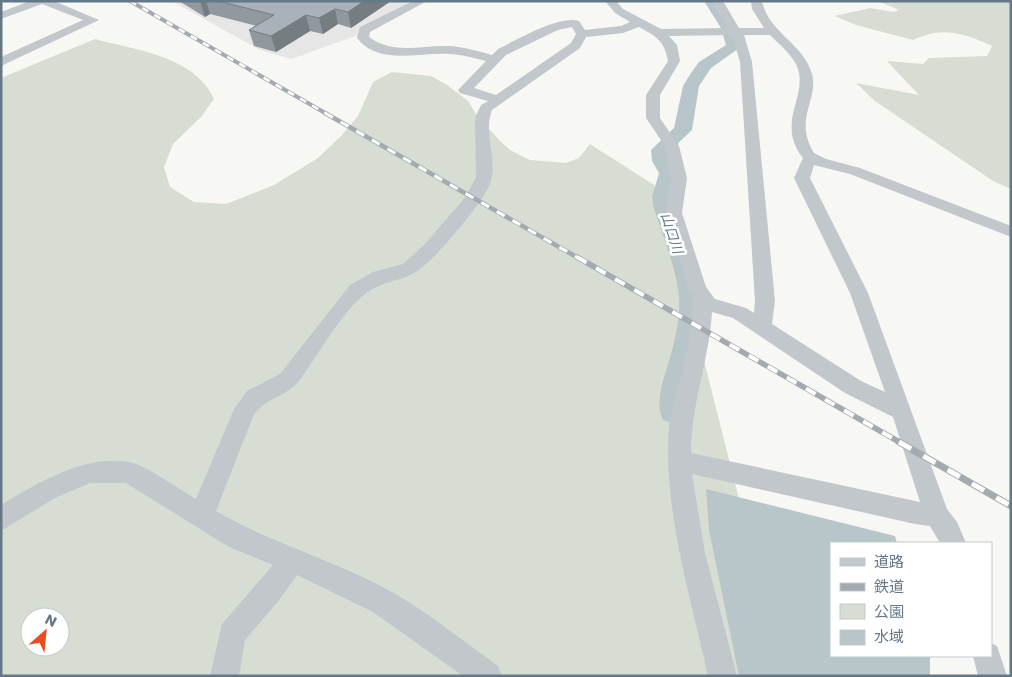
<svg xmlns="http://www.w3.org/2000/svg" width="1012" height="677" viewBox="0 0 1012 677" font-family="Poppins,'Noto Sans JP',sans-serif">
  <rect width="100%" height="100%" fill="#f7f7f4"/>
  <!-- built -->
  <polygon fill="#e5e6e5" points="172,1 418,1 358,35 291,59 260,50"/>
  <!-- green -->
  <g fill="#d7ddd3" fill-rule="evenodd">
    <path d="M878,1H1011V189L993,181L875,101L856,83L919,95L887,61L923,64L929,58L987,56L992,46C963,33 943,26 913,40L856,25L835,16L870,8L894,12L899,10Z"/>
    <path d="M95,39C135,50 195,56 214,99L201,117L173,144L164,167L170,187L194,202L226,204L274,185L318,158L342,135L358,116L373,82L392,72L431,76L447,85L468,101L478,117L500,141L510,150L530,160L566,163L579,158L590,144L654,185L696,329L741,507L773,676H1V78ZM30,617H60V647H30Z"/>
  </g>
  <!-- water -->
  <polygon fill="#b8c6c9" points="706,489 895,536 897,543 831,543 831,656 930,656 930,676 739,676 709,530"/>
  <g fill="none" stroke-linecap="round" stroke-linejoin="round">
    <!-- river -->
    <path fill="#b8c6c9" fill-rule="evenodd" d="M704,1H718L735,28L742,46L711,68L699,86L692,130L670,151L672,161L679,173L672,197L673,205C683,232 695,260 702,288C708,319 696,353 690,383C687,396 689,408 683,420L673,423L663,420C652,398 670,365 674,342C678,326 681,306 678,289C674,261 661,232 653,205L652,197L659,173L652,161L651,150L674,128L683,86L691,73L699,62L726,45L721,28Z"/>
    <!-- minor -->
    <g fill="#c2c7cb" fill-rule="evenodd">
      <polygon points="30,1 54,1 99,20 1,66 1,57 83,20 42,4 1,19 1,12"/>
      <path d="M413,1H427L370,32L369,37C394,55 421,45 449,46C464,47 478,51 492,55L498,49C517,40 558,15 579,21L585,30L621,26L630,22L615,13L605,1H616L623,9L661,29L728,28L712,1H723L739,28H764L752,9L751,1H762C768,32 804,44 812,74C819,100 793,118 814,153L826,159L860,168L1011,226V237L850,174L814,165L810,178L868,293L947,509L957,522L966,543H940L930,526L915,524L692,474L705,553L737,676H708C690,594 663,511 669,426C670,415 674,404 677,393C685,361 693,329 694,296L689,290L666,213L671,178L665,146L646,118V95L668,61C664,40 657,37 639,27L623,33L586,37L580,48L492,110C482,136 501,164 488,188C477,209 435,260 416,272C400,282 380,281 364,295C343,312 324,345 308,368C304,373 300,381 294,386C281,398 267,398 254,414L216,511C272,544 335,560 392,592C429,613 463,641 498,666L502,676H463L373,612L297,575L280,599L245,640L239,676H210L222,624L273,565L229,547L126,483H90L53,499L1,531V505C37,483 85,454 129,462C146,465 180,490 196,499L234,409L247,391L280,374L350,285L373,272L403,264L424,245L463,200L476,178L475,118L481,105L488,101L460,93L458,90L486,61C474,58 461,54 448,54C419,52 379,66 357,38L360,27ZM572,27L576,34L571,43L496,95L474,88L506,55L558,30ZM732,35L740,62L755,301L754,313L746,308L715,299L706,287L682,213L687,178L679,146L660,118V95L680,61L677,45L669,36ZM744,35H770C779,44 790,53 796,64C811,95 774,121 803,158L794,178L850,293L885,392L861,381L772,324L775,301L752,62ZM712,312L733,318L845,393L893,417L920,502L691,453C691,404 709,361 712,312Z"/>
      <polygon points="991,643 997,646 1007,676 978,676 973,656 991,656"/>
    </g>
    <defs>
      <polyline id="rail-far3" points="130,1 327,114"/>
      <polyline id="rail-far2" points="325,113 580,259"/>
      <polyline id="rail-far1" points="577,257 901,443"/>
      <polyline id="rail" points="899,442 1011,506"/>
    </defs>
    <!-- rail-far3 casing -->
    <use href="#rail-far3" stroke="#a3aab0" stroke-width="4"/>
    <!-- rail-far2 casing -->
    <use href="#rail-far2" stroke="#a3aab0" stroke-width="4.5"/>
    <!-- rail-far1 casing -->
    <use href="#rail-far1" stroke="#a3aab0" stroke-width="5.5"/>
    <!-- rail casing -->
    <use href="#rail" stroke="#a3aab0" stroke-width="7"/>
    <!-- rail-far3 -->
    <use href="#rail-far3" stroke="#fff" stroke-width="2.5" stroke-dasharray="7" stroke-linecap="butt"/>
    <!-- rail-far2 -->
    <use href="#rail-far2" stroke="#fff" stroke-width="3" stroke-dasharray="9" stroke-linecap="butt"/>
    <!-- rail-far1 -->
    <use href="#rail-far1" stroke="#fff" stroke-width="4" stroke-dasharray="11" stroke-linecap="butt"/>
    <!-- rail -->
    <use href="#rail" stroke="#fff" stroke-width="5" stroke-dasharray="14" stroke-linecap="butt"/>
  </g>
  <!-- wall -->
  <polygon fill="#91999e" points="179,1 391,1 351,28 338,24 323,34 310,31 276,52 254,46 249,30 257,26 210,14 205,17"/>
  <!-- shaded-wall -->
  <g fill="#767d81">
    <polygon points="200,1 206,1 210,14 205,17"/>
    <polygon points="364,1 391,1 351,28 348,12"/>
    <polygon points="335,9 338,24 323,34 319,18"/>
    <polygon points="306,15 310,31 276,52 271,36"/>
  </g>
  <!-- building -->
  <polygon fill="#a9b2b8" stroke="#767d81" points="218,1 364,1 348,12 335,9 319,18 306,15 271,36 249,30 274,15"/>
  <g text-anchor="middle" stroke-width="5" stroke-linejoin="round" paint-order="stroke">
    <!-- water labels -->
    <g font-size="14" font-style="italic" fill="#607a83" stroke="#fff">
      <text transform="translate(672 233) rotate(72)" y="5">山口川</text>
    </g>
  </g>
  <!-- border -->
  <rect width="1012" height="677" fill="none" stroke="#657887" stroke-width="5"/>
  <!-- legend -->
  <rect x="830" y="542" width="162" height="115" fill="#ffffff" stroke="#c1c9cf"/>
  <rect x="840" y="558" width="25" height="8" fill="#c2c7cb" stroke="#c1c9cf"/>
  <text x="874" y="567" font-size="15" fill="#657887">道路</text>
  <rect x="840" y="583" width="25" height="8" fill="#a3aab0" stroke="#c1c9cf"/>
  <text x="874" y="592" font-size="15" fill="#657887">鉄道</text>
  <rect x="840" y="604" width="25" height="15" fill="#d7ddd3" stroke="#c1c9cf"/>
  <text x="874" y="617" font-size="15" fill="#657887">公園</text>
  <rect x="840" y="630" width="25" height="15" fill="#b8c6c9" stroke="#c1c9cf"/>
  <text x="874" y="642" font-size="15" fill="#657887">水域</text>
  <!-- north arrow -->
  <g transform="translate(45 632) rotate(27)"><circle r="24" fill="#ffffff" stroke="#c1c9cf"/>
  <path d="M0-4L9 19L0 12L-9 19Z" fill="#ec4d20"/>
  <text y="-8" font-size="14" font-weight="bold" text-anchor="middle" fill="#657887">N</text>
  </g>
</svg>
